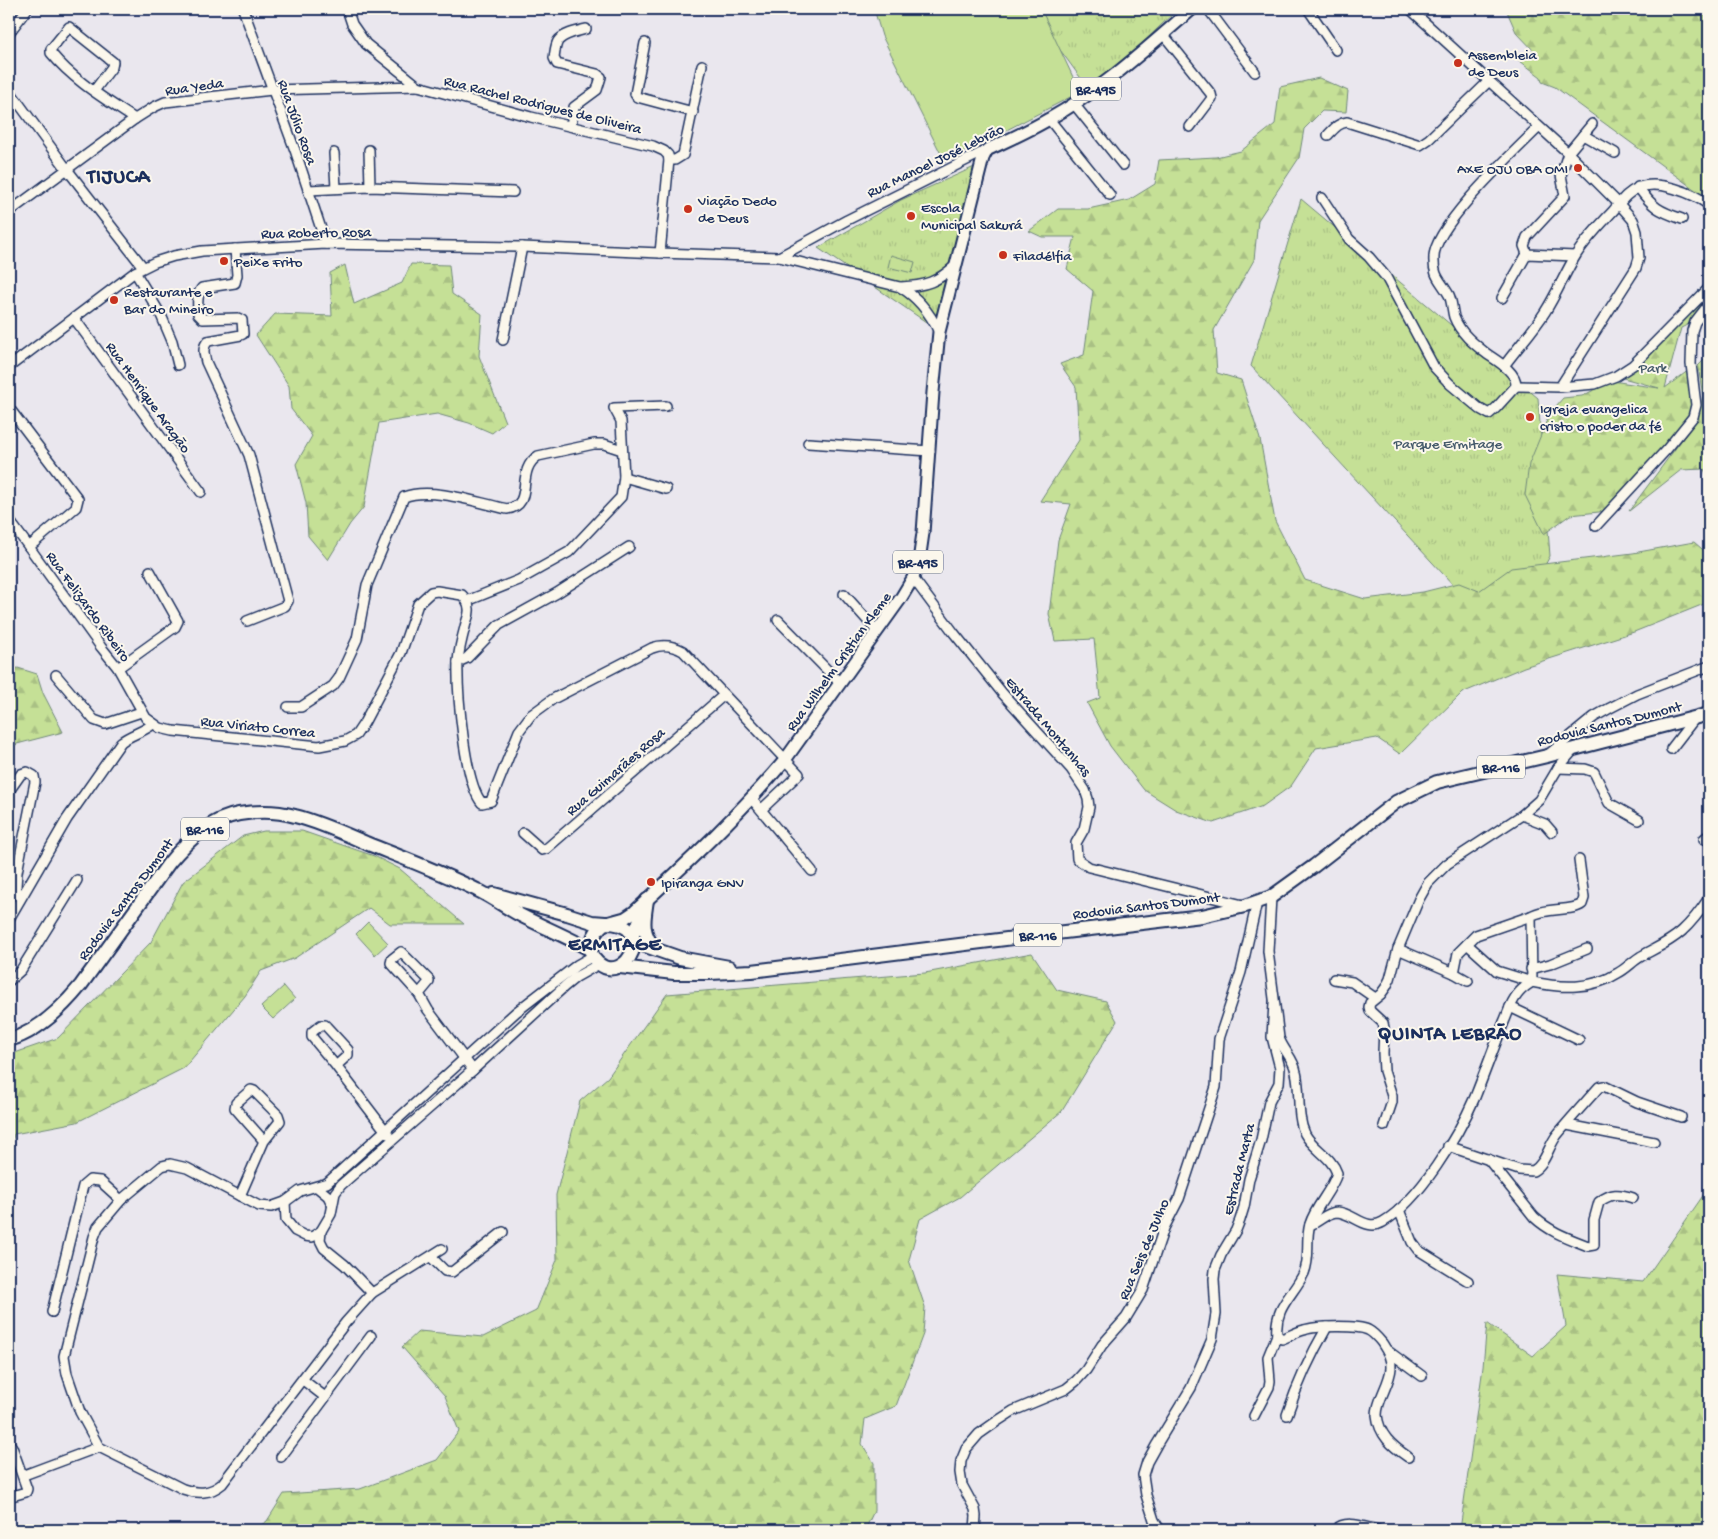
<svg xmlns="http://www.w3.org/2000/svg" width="1718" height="1539" viewBox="0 0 1718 1539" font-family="'Gochi Hand',sans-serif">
  <defs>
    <pattern id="grass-tufts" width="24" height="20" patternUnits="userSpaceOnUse" patternTransform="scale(1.25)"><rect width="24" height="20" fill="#c5e096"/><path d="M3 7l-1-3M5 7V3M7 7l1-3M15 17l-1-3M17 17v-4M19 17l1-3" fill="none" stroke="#a9c084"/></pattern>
    <pattern id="forest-firs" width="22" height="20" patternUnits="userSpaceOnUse" patternTransform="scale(1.25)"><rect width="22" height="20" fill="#c5e096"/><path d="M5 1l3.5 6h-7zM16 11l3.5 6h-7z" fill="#a9c084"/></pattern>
  </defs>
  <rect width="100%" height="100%" fill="#eae7ee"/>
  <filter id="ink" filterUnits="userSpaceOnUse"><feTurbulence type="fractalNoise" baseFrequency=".02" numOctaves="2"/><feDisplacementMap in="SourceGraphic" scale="10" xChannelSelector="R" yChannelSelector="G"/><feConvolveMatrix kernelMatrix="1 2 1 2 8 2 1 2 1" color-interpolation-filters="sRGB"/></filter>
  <g filter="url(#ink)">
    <!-- grass -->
    <g fill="url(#grass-tufts)" stroke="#70887a">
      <polygon points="1030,9 1178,9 1091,92"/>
      <polygon points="981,164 965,229 945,335 818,248 901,200"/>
      <polygon points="1301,199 1538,398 1550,556 1504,640 1251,366"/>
    </g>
    <!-- forest -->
    <g fill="url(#forest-firs)" stroke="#70887a">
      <polygon points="1506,9 1709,9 1709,137 1706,137 1709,139 1709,200 1555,87 1542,82 1541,77 1512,55 1536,53 1516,32"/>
      <polygon points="1319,78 1348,91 1346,112 1322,111 1304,129 1299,158 1258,220 1254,260 1214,330 1217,373 1241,380 1260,439 1275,521 1305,580 1365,599 1423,592 1459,583 1479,591 1511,568 1633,553 1694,542 1709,555 1709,602 1634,632 1524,667 1462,693 1400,754 1377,738 1316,748 1291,786 1263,806 1213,823 1176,810 1144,790 1110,746 1087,703 1100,698 1094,639 1055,641 1049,614 1058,540 1071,504 1040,501 1079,440 1076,387 1060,364 1084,355 1093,291 1067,269 1075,237 1042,237 1029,231 1058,209 1088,209 1129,200 1155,184 1159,160 1216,157 1241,151 1275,124 1280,87"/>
      <polygon points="411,264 449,265 452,294 482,314 479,356 505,422 492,433 469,423 437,414 379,423 364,507 350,524 328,560 308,536 306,503 296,464 312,436 291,409 289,386 256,335 275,314 332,316 330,273 345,265 354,304 402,283"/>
      <path d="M1709,294C1709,311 1696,321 1681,328L1665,388L1689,370L1694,395L1691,413L1618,507L1599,512L1570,515L1544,534L1525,495L1529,464L1550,413L1563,398L1582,396L1612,381L1659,388L1616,376Z"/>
      <polygon points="1709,355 1709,481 1704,469 1681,470 1629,511 1698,418 1703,396 1698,366"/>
      <polygon points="18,668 37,674 43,693 63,732 17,744 9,751 9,670"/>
      <polygon points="264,831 302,831 374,856 400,869 464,924 390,924 369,908 295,958 261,971 245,996 184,1068 77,1122 14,1134 9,1158 9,1055 58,1038 151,942 183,882 243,836"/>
      <polygon points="1032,953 1057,990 1106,1001 1117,1021 1062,1111 960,1197 920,1219 909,1260 925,1307 923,1334 896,1406 865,1419 862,1444 874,1463 874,1511 865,1530 254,1530 267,1521 284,1494 360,1489 437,1460 459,1431 445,1396 402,1347 419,1331 483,1337 536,1311 557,1260 556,1195 580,1101 608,1077 667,994 925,973"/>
      <polygon points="1709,1187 1709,1530 1460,1530 1483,1367 1487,1323 1533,1356 1566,1326 1557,1274 1643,1282"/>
    </g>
    <!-- pitch -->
    <g fill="#c5e096" stroke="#70887a">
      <polygon points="874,9 1041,9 1080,92 945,162 882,36"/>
      <polygon points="891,255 915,262 912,273 888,267"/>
      <polygon points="368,922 388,943 375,955 356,934"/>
      <polygon points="284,986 295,999 273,1019 261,1007"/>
    </g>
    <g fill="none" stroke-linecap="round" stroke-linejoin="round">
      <defs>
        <g id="minor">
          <polyline points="243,9 296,153 326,244"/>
          <polyline points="347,9 352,24 366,44 418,86 531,117 653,146 664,151 668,155 669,160 660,253"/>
          <polyline points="1208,9 1255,72"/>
          <polyline points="1308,9 1336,50"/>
          <polyline points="1410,9 1568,153 1619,204 1633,220 1637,232 1639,258 1636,268 1560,387"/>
          <polyline points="9,33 27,9"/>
          <polyline points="1163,34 1211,94 1212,98 1209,102 1190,127"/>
          <polyline points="645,43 635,94 637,97 693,112"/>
          <polyline points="9,90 66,168 143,267"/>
          <path d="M94,91L112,67L113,62L69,27L51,49V53C74,81 105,99 135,119"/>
          <polyline points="1074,104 1123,165"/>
          <polyline points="1049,119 1110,195"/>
          <path d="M571,126L574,107L597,90L601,77L597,74L557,64L554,58C555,53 555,46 558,41C563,34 578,31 586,29"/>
          <path d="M1328,135C1334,129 1338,123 1347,122L1420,145L1429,139L1489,81"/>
          <polyline points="1583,135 1615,153"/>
          <polyline points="369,150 370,187"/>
          <polyline points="334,153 336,188"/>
          <polyline points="669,160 675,160 683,155 702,65"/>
          <path d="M1638,187C1653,208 1659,211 1682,219"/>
          <polyline points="308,190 370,187 513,192"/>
          <path d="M1322,198L1349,239L1369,257L1386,277L1434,367L1450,384L1480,409L1489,414L1496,408L1516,386C1517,372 1497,361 1487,354C1474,344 1460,333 1454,317C1452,310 1452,301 1449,295C1440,279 1433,277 1434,257C1434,226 1514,152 1538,128"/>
          <polyline points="9,212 135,119 154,107 165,102 272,90 418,86"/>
          <path d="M235,249L237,275L235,283L202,288C196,294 198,306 198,314L203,319L238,318L242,320L243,334L241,335L208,341C202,347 204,354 206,362L249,455L288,601L285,606L247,621"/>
          <polyline points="1575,256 1527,254 1524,246 1527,237 1565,196 1561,175 1568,153 1592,124"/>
          <path d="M779,257L900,287C919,298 930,313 939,332"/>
          <polyline points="135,272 161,315 172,341 178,365"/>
          <path d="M901,287C926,286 937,282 956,265"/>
          <polyline points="1502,298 1527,254"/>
          <polyline points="74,318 201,492"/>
          <polyline points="503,340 522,247"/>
          <path d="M1504,366C1517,348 1533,331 1545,312C1557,293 1565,273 1576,255C1586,239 1600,225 1613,211C1621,202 1626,193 1638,188C1658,179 1693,193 1709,205"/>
          <polyline points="9,367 135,272 155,262 174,256 202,251 326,244 522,247 660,253 779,257 847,220 987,150"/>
          <polyline points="1516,386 1560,387 1595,384 1616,376 1633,365 1709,288"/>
          <path d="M9,408L78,499L76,507L29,547L101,647L118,668L146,718L160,728L173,731L319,746L345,741L356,735L364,723L401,653L418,604L431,592L437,591L462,595C466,599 469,603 469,609C470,615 466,621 465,627C462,638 459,650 458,661C457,689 464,783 482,803L491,801L519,731L531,715L553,699L652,648C663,644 672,645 683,651L799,774L762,809"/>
          <polyline points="808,443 930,451"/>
          <polyline points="624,477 666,489"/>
          <polyline points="9,520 29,547"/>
          <polyline points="1596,526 1667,449 1693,417 1696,405 1691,364 1692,331 1695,322 1709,304"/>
          <polyline points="913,578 954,633 1003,694 1071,769 1085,790 1088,799 1089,807 1084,829 1076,843 1077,859 1089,867 1243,905"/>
          <polyline points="844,594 877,631"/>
          <polyline points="467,601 519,580 569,552 621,497 624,477 621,421 614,408 666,406"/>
          <polyline points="778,620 840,683"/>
          <polyline points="458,662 467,658 499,625 557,593 629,547"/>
          <polyline points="118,668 175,627 178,621 150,571"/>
          <polyline points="56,675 94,720 105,724 141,712"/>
          <path d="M288,707H301L333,686L339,678L357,639L367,585L404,497C430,486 480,503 507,509C536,505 514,471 538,456L594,444H604L622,450"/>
          <polyline points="1671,749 1695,718"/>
          <polyline points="1549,754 1594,717 1610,708 1637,694 1709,666"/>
          <polyline points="1558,768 1585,769 1594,772 1609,803 1639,820"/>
          <polyline points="9,791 21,774 27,772 34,776 35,782 17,872 16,887 20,898"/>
          <polyline points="752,799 812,871"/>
          <polyline points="1522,815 1545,824 1552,832"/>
          <polyline points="523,833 542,850 546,849 724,695"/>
          <polyline points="1704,839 1709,835"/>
          <path d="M1271,897L1268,951L1279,1038C1283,1050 1294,1059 1296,1072C1301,1092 1296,1115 1305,1134C1313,1149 1332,1157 1337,1173C1332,1191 1316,1205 1310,1224C1305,1240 1311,1257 1304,1273C1293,1296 1274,1307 1277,1335"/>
          <path d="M9,919L67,819L121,742C132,734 143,732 153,724"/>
          <path d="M1467,944L1497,971L1532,982L1531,916C1546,907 1572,912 1582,904L1584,898L1579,860"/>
          <polyline points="1398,949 1454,973 1468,981"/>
          <path d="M593,956L577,965L516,1012L327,1183L300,1191L285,1202L271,1207L259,1206L187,1168L170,1164L162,1166L121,1200L98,1227L94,1237L64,1356L67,1374L80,1412L99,1447L183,1489C198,1494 210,1494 222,1484L346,1322L372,1293L345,1265L324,1248L320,1240L321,1231L331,1214L335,1193L341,1185L473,1070L565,986L576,977L599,964"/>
          <polyline points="1531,969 1550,964 1587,949"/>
          <polyline points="1454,973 1458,953 1476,935 1531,916"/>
          <polyline points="1334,979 1352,982 1375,998"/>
          <polyline points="9,981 21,970 77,880"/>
          <polyline points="419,994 429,982 429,980 401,952 392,959 391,963 419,994 428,1010 473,1070"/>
          <polyline points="1510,1007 1579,1040"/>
          <polyline points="336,1066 312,1037 312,1032 321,1025 325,1025 348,1050 348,1055 336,1066 388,1134"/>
          <polyline points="1567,1125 1654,1142"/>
          <polyline points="1384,1126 1392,1102 1392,1096 1384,1071 1383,1053 1384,1028 1383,1023 1370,1011 1369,1007 1370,1003 1381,994 1386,987 1390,979 1398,949 1419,899 1428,883 1447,864 1522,815 1539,800 1558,768 1575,748"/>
          <path d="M1448,1146L1519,1170L1533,1171C1546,1163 1548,1147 1557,1135C1570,1119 1585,1103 1599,1087L1604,1086L1637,1102L1681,1117"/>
          <path d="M1488,1159L1534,1217C1550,1232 1568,1238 1588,1246L1594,1245V1220L1599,1202C1611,1193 1619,1193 1633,1198"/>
          <polyline points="317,1187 328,1196 332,1204"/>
          <polyline points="240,1196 264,1141 280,1121 278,1115 254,1091 251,1090 236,1103 235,1108 264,1141"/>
          <polyline points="285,1202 286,1220 295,1231 305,1236 312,1237 321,1231"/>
          <polyline points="1399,1210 1412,1242 1418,1250 1468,1281"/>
          <path d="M1310,1225C1319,1222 1327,1212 1337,1212C1354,1213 1366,1232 1383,1222C1420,1200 1458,1136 1475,1097C1485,1072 1494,1047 1504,1022C1508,1013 1511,1002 1517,995C1521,989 1526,986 1532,982C1561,988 1592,990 1618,973C1626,969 1632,962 1640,957C1654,949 1670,942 1682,931C1693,921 1701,910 1709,898"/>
          <polyline points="431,1257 445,1271 452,1272 503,1232"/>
          <polyline points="372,1293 442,1249"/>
          <polyline points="52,1312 83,1186 90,1180 100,1181 121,1200"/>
          <path d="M1277,1335L1282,1339C1290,1336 1296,1332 1304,1330C1315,1326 1357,1325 1368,1330C1374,1333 1378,1338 1382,1343C1387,1351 1392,1358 1391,1368C1390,1384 1377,1399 1377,1415C1379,1435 1392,1446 1408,1457"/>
          <polyline points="1388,1351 1422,1376"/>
          <polyline points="303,1380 325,1397"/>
          <path d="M1287,1415C1298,1382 1309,1358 1327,1327"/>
          <polyline points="1254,1416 1269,1387 1270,1381 1268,1357 1277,1335"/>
          <polyline points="9,1443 12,1447 27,1489 26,1492 12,1496 9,1490"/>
          <polyline points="281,1457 371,1336"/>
          <polyline points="24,1475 99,1447"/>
          <polyline points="975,1530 976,1516 975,1509 962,1485 960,1472 961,1461 966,1449 979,1434 996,1422 1013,1411 1066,1389 1076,1381 1086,1370 1102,1345 1126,1318 1143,1290 1164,1228 1179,1199 1216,1087 1219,1039 1241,972 1257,902"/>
          <polyline points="1160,1530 1154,1520 1146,1495 1143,1475 1147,1462 1157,1444 1191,1388 1212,1339 1216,1314 1214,1279 1215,1270 1221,1255 1236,1230 1240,1220 1244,1207 1249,1179 1261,1140 1269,1102 1279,1083 1280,1068 1272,1037 1274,1003"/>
          <path d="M1335,1530C1346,1519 1364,1527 1378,1530"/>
        </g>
        <g id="major">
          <path d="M607,923L625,918L634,912C687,863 739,815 785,760L901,598L913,578L920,554L923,533L933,392L939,332L983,158L987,150C1008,140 1029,131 1049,119C1102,90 1147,48 1192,9"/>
          <polyline points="633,936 643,910"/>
        </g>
        <g id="highway">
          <polyline points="494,894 567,914 592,922 605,923"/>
          <path d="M647,900C644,921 641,930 654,948"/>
          <path d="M605,923C659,922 626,987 598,963C584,951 593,932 605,923Z"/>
          <polyline points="634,942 680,958 729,967"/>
          <polyline points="620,967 674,973 710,973 752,971 1030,936 1202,916 1245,906 1271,897 1314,866 1396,802 1437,782 1547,756 1709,714"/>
          <path d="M9,1040C37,1032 63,1007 81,985L169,863C187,841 210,819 239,814C257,811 277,811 295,816C319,822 343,833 366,843C403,858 441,872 477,890C492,897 505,907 520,915C543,927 568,937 591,950"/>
        </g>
      </defs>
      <!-- minor casing -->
      <use href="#minor" stroke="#1b2f5e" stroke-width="12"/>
      <!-- major casing -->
      <use href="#major" stroke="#1b2f5e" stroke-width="15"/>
      <!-- highway casing -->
      <use href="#highway" stroke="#1b2f5e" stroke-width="16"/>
      <!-- minor -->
      <use href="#minor" stroke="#fbf7ec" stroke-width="9"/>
      <!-- major -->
      <use href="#major" stroke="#fbf7ec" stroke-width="11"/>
      <!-- highway -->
      <use href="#highway" stroke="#fbf7ec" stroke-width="12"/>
    </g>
  </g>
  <!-- markers -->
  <g fill="#c8321e" stroke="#fbf7ec" stroke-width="2">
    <circle cx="1458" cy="63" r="5"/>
    <circle cx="1578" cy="168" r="5"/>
    <circle cx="688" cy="209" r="5"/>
    <circle cx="911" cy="216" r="5"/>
    <circle cx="1003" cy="255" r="5"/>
    <circle cx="224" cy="261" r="5"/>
    <circle cx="114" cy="300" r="5"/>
    <circle cx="1530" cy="417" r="5"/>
    <circle cx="651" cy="882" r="5"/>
  </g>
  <g text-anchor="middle" stroke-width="4" stroke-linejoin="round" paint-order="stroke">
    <!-- shield labels -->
    <g fill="#fbf7ec" stroke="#5e6b89" stroke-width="1">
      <rect x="1071" y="77.5" width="50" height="23" rx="4"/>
      <rect x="893" y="550.5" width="50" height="23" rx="4"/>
      <rect x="1477" y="755.5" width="48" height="23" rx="4"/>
      <rect x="181" y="817.5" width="48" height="23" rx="4"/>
      <rect x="1014" y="923.5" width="48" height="23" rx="4"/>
    </g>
    <g font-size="14" font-weight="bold" fill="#1b2f5e">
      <text x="1096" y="94">BR-495</text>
      <text x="918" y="567">BR-495</text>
      <text x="1501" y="772">BR-116</text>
      <text x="205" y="834">BR-116</text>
      <text x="1038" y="940">BR-116</text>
    </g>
    <!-- poi labels -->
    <g font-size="15" fill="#1b2f5e" stroke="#fbf7ec" text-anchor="start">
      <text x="1468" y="59">Assembleia<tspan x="1468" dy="17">de Deus</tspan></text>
      <text x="1568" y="173" text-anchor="end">AXE OJU OBA OMI</text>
      <text x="698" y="205">Viação Dedo<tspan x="698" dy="17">de Deus</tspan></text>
      <text x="921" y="212">Escola<tspan x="921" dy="17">Municipal Sakurá</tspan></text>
      <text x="1013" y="260">Filadélfia</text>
      <text x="234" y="266">Peixe Frito</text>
      <text x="124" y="296">Restaurante e<tspan x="124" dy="17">Bar do Mineiro</tspan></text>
      <text x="1540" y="413">Igreja evangelica<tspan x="1540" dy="17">cristo o poder da fé</tspan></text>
      <text x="661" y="887">Ipiranga GNV</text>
    </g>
    <!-- street labels -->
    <g font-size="15" fill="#1b2f5e" stroke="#fbf7ec">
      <text transform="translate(194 86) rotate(-8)" y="5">Rua Yeda</text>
      <text transform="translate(543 104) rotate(14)" y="5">Rua Rachel Rodrigues de Oliveira</text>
      <text transform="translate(298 122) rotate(70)" y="5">Rua Júlio Rosa</text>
      <text transform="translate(935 160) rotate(-26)" y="5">Rua Manoel José Lebrão</text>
      <text transform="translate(316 232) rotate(-1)" y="5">Rua Roberto Rosa</text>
      <text transform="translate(149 397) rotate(54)" y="5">Rua Henrique Aragão</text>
      <text transform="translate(89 606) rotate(54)" y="5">Rua Felizardo Ribeiro</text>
      <text transform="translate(838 661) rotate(-54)" y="5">Rua Wilhelm Cristian Kleme</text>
      <text transform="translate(1609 723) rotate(-14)" y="5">Rodovia Santos Dumont</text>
      <text transform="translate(258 726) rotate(6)" y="5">Rua Viriato Correa</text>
      <text transform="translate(1049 726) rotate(50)" y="5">Estrada Montanhas</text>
      <text transform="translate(615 771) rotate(-41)" y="5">Rua Guimarães Rosa</text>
      <text transform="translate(125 899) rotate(-53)" y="5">Rodovia Santos Dumont</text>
      <text transform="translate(1146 905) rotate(-7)" y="5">Rodovia Santos Dumont</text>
      <text transform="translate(1238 1169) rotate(-76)" y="5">Estrada Marta</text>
      <text transform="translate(1143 1249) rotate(-67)" y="5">Rua Seis de Julho</text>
    </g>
    <!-- park labels -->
    <g font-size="15" fill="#465b6c" stroke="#fbf7ec">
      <text x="1653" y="372">Park</text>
      <text x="1448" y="448">Parque Ermitage</text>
    </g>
    <!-- district labels -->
    <g font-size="20" font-weight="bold" letter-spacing="1" fill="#1b2f5e" stroke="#fbf7ec">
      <text x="119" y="182">TIJUCA</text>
      <text x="615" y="950">ERMITAGE</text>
      <text x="1450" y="1039">QUINTA LEBRÃO</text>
    </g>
  </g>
  <!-- margin -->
  <rect width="1718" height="1539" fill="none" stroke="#fbf7ec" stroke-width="30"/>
  <rect x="15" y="15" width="1688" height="1509" fill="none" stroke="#1b2f5e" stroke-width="2" filter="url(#ink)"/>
</svg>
